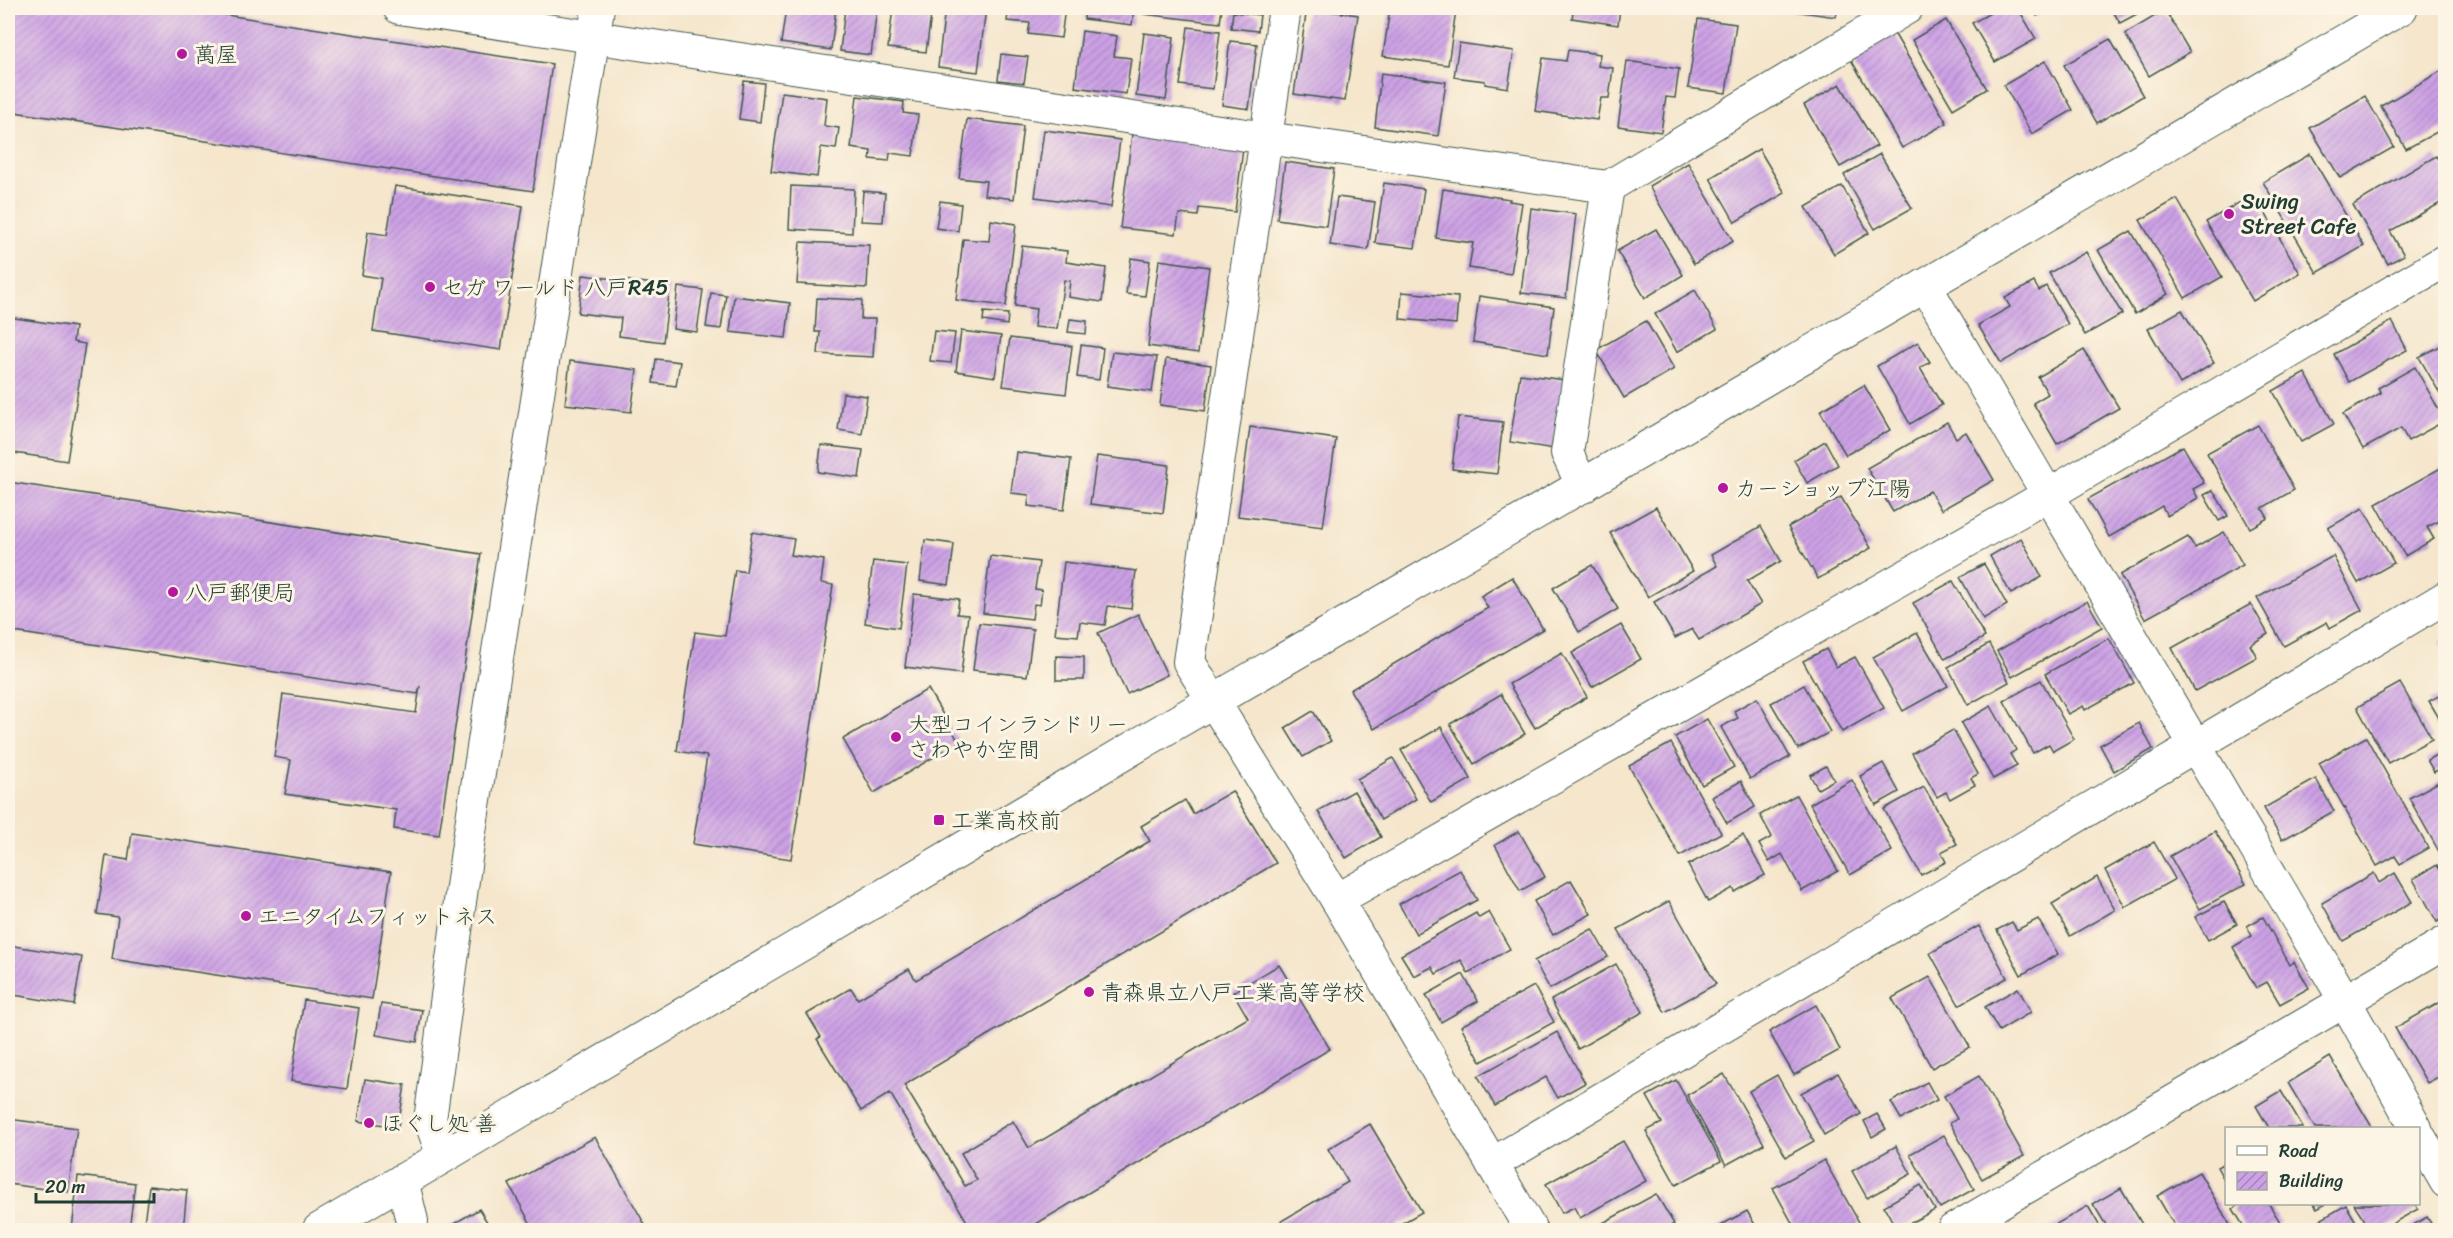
<svg xmlns="http://www.w3.org/2000/svg" width="2453" height="1238" viewBox="0 0 2453 1238" font-family="Sriracha,'Klee One',sans-serif">
  <defs>
    <pattern id="building-hatch" width="6" height="6" patternUnits="userSpaceOnUse" patternTransform="scale(1.5)"><rect width="6" height="6" fill="#cda1e6"/><path d="M-1 1l2-2M0 6l6-6M5 7l2-2" fill="none" stroke="#a684bb"/></pattern>
  </defs>
  <rect width="100%" height="100%" fill="#fcf5e5"/>
  <filter id="ink" filterUnits="userSpaceOnUse"><feTurbulence type="fractalNoise" baseFrequency=".0167" numOctaves="2"/><feDisplacementMap in="SourceGraphic" scale="12" xChannelSelector="R" yChannelSelector="G"/><feConvolveMatrix kernelMatrix="1 2 1 2 8 2 1 2 1" color-interpolation-filters="sRGB"/></filter>
  <filter id="wash" filterUnits="userSpaceOnUse"><feTurbulence type="fractalNoise" baseFrequency=".008" numOctaves="4" result="noise"/><feDisplacementMap in="SourceGraphic" scale="24" xChannelSelector="R" yChannelSelector="G"/><feGaussianBlur stdDeviation="1.35" result="paint"/><feColorMatrix in="noise" values="0 0 0 0 0 0 0 0 0 0 0 0 0 0 0 0 0 1.4 0 .05"/><feComposite in="paint" operator="in"/></filter>
  <g filter="url(#wash)">
    <rect width="100%" height="100%" fill="#f5e6cc"/>
    <g id="blocks">
      <!-- building -->
      <g fill="url(#building-hatch)">
        <polygon points="8,8 179,8 552,64 533,191 8,111"/>
        <polygon points="786,8 836,8 831,50 781,43"/>
        <polygon points="845,8 877,8 871,55 840,51"/>
        <polygon points="893,8 932,8 926,52 888,48"/>
        <polygon points="945,8 986,8 978,72 938,67"/>
        <polygon points="1009,8 1065,8 1061,38 1028,34 1030,23 1007,21"/>
        <polygon points="1085,8 1134,8 1132,25 1084,19"/>
        <polygon points="1143,8 1222,8 1220,23 1143,14"/>
        <polygon points="1307,8 1358,15 1345,101 1294,94"/>
        <polygon points="1390,8 1456,10 1448,65 1383,56"/>
        <polygon points="1555,8 1620,8 1618,25 1572,18 1573,12"/>
        <polygon points="1788,8 1838,8 1836,17 1787,10"/>
        <polygon points="1999,8 2018,8 2036,39 1995,62 1972,23"/>
        <polygon points="2032,8 2051,8 2037,16"/>
        <polygon points="2111,8 2148,8 2120,23"/>
        <polygon points="2165,10 2190,52 2149,76 2125,34"/>
        <polygon points="1233,12 1260,15 1258,31 1231,28"/>
        <polygon points="1698,19 1736,24 1726,93 1688,88"/>
        <polygon points="1946,20 1987,89 1953,109 1912,40"/>
        <polygon points="1188,27 1220,31 1213,89 1180,85"/>
        <polygon points="1082,31 1117,36 1114,56 1131,58 1126,94 1075,87"/>
        <polygon points="1144,33 1174,37 1166,100 1136,96"/>
        <polygon points="1894,33 1947,123 1902,148 1850,58"/>
        <polygon points="2110,39 2143,96 2097,123 2064,65"/>
        <polygon points="1230,41 1257,44 1249,109 1222,105"/>
        <polygon points="1459,43 1514,51 1508,88 1485,84 1485,81 1454,77"/>
        <polygon points="1568,50 1600,54 1598,66 1613,68 1609,98 1601,98 1597,120 1535,111 1543,58 1566,61"/>
        <polygon points="1001,54 1028,57 1024,83 998,80"/>
        <polygon points="1627,61 1679,69 1675,98 1666,97 1661,132 1618,126"/>
        <polygon points="2045,61 2073,110 2032,134 2004,85"/>
        <polygon points="2446,68 2446,131 2444,128 2406,149 2381,106"/>
        <polygon points="1381,73 1446,82 1438,136 1375,127"/>
        <polygon points="744,81 764,83 760,122 739,119"/>
        <polygon points="1840,84 1877,146 1840,167 1804,105"/>
        <polygon points="782,92 827,98 824,126 839,128 836,149 821,147 817,177 771,171"/>
        <polygon points="857,96 904,102 903,113 918,115 913,156 890,153 889,161 870,159 871,151 851,148"/>
        <polygon points="2365,96 2394,147 2340,178 2310,128"/>
        <polygon points="967,119 1023,126 1014,199 984,195 986,181 959,178"/>
        <polygon points="1044,130 1120,140 1111,207 1035,197"/>
        <polygon points="1132,134 1243,148 1235,212 1199,208 1198,216 1179,214 1176,234 1120,228"/>
        <polygon points="1759,149 1785,193 1735,222 1710,178"/>
        <polygon points="1880,154 1912,208 1875,229 1844,175"/>
        <polygon points="2310,154 2364,246 2317,273 2263,182"/>
        <polygon points="2436,156 2446,172 2446,200 2390,231 2404,255 2388,264 2353,205"/>
        <polygon points="1285,162 1334,169 1326,226 1277,219"/>
        <polygon points="1688,163 1733,241 1694,264 1649,186"/>
        <polygon points="1384,183 1424,189 1415,248 1375,243"/>
        <polygon points="395,186 523,206 501,350 373,331 381,278 362,275 368,232 387,235"/>
        <polygon points="791,186 854,189 852,233 789,229"/>
        <polygon points="1842,186 1869,233 1834,254 1806,207"/>
        <polygon points="1443,189 1510,199 1509,201 1522,203 1511,274 1469,268 1473,243 1436,238"/>
        <polygon points="863,191 885,193 883,222 861,221"/>
        <polygon points="2254,194 2300,273 2253,301 2206,222"/>
        <polygon points="1337,197 1375,202 1368,250 1330,245"/>
        <polygon points="2177,199 2222,277 2185,298 2140,220"/>
        <polygon points="940,201 961,204 958,231 936,228"/>
        <polygon points="1531,208 1576,214 1566,298 1521,293"/>
        <polygon points="991,220 1016,224 1006,306 956,300 963,239 989,241"/>
        <polygon points="1656,229 1683,275 1645,298 1617,251"/>
        <polygon points="2131,231 2168,294 2135,314 2098,250"/>
        <polygon points="800,242 869,245 867,288 797,284"/>
        <polygon points="1022,246 1067,251 1066,262 1106,268 1102,302 1068,297 1070,281 1064,280 1057,329 1034,327 1036,309 1015,306"/>
        <polygon points="2086,252 2122,314 2085,335 2049,273"/>
        <polygon points="1131,258 1150,261 1145,296 1126,294"/>
        <polygon points="1159,260 1209,267 1198,353 1148,346"/>
        <polygon points="583,275 670,286 663,342 619,336 621,318 578,313"/>
        <polygon points="2034,282 2039,291 2046,286 2068,324 2001,363 1978,325 2010,307 2005,298"/>
        <polygon points="678,287 703,290 697,332 673,329"/>
        <polygon points="1695,290 1717,329 1677,352 1655,314"/>
        <polygon points="1402,292 1458,297 1456,324 1400,319"/>
        <polygon points="711,293 726,295 721,329 706,327"/>
        <polygon points="734,296 790,303 786,338 730,332"/>
        <polygon points="1479,296 1554,307 1548,354 1473,342"/>
        <polygon points="817,298 862,300 861,319 875,319 873,357 818,354 820,332 815,332"/>
        <polygon points="2182,310 2214,363 2180,384 2148,329"/>
        <polygon points="984,312 1008,314 1007,325 983,321"/>
        <polygon points="8,317 75,327 73,342 85,344 67,461 8,452"/>
        <polygon points="1070,319 1087,321 1086,334 1068,332"/>
        <polygon points="1646,321 1674,369 1624,398 1596,350"/>
        <polygon points="2392,321 2407,350 2349,382 2334,354"/>
        <polygon points="934,331 955,333 951,363 930,361"/>
        <polygon points="961,331 1001,336 995,377 956,371"/>
        <polygon points="1010,338 1072,346 1066,394 1003,386"/>
        <polygon points="1918,342 1930,362 1920,368 1942,405 1910,424 1877,366"/>
        <polygon points="2444,344 2446,347 2446,404 2419,357"/>
        <polygon points="1081,345 1103,348 1099,380 1077,377"/>
        <polygon points="2084,350 2119,408 2057,444 2033,403 2048,394 2038,377"/>
        <polygon points="1112,352 1157,357 1152,392 1107,386"/>
        <polygon points="656,359 680,362 676,386 653,383"/>
        <polygon points="1166,359 1211,365 1205,411 1160,405"/>
        <polygon points="570,361 637,370 631,412 565,404"/>
        <polygon points="2415,367 2445,421 2408,441 2401,428 2363,449 2343,414 2381,393 2378,388"/>
        <polygon points="2305,373 2334,424 2301,442 2273,391"/>
        <polygon points="1520,374 1564,380 1554,449 1510,442"/>
        <polygon points="1864,385 1890,430 1846,455 1820,411"/>
        <polygon points="843,393 867,396 862,434 838,430"/>
        <polygon points="1458,417 1503,422 1497,474 1452,469"/>
        <polygon points="1947,422 1956,438 1966,432 1994,480 1941,510 1930,491 1893,512 1867,468"/>
        <polygon points="2258,425 2294,490 2262,508 2268,518 2250,528 2207,453"/>
        <polygon points="1250,427 1336,439 1323,527 1238,516"/>
        <polygon points="1825,441 1838,465 1807,483 1794,460"/>
        <polygon points="821,445 863,450 859,478 818,472"/>
        <polygon points="2183,446 2204,483 2193,489 2198,498 2167,516 2162,506 2109,537 2088,499"/>
        <polygon points="1016,452 1071,459 1064,510 1028,506 1029,495 1011,493"/>
        <polygon points="1097,456 1169,465 1163,513 1090,504"/>
        <polygon points="2446,465 2446,518 2427,527 2434,539 2405,556 2376,504"/>
        <polygon points="8,482 481,554 439,835 394,829 396,810 285,794 291,760 274,757 283,694 416,713 420,686 418,694 8,631"/>
        <polygon points="2213,490 2228,516 2219,521 2204,495"/>
        <polygon points="1841,497 1871,548 1818,579 1788,527"/>
        <polygon points="1656,507 1693,571 1648,597 1610,533"/>
        <polygon points="2363,508 2394,563 2358,583 2328,528"/>
        <polygon points="1761,526 1781,561 1747,581 1761,604 1699,640 1692,629 1675,638 1654,602 1717,566 1711,555"/>
        <polygon points="752,532 794,539 791,555 824,560 821,583 833,585 791,859 693,844 707,756 677,751 695,632 725,636 735,570 746,572"/>
        <polygon points="2224,532 2243,565 2145,619 2120,575 2188,537 2195,548"/>
        <polygon points="2021,538 2042,577 2011,594 1990,556"/>
        <polygon points="925,540 954,544 949,585 920,581"/>
        <polygon points="990,556 1039,562 1035,589 1042,590 1040,605 1034,604 1032,619 983,613"/>
        <polygon points="2333,556 2362,610 2330,628 2327,622 2284,646 2257,598"/>
        <polygon points="873,561 907,565 899,628 865,623"/>
        <polygon points="1064,562 1136,571 1131,609 1108,606 1105,625 1080,622 1078,636 1055,634"/>
        <polygon points="1984,564 2007,605 1983,619 1960,577"/>
        <polygon points="1592,565 1618,609 1579,632 1553,588"/>
        <polygon points="1512,577 1543,629 1374,729 1350,690 1488,608 1481,596"/>
        <polygon points="1953,581 1985,637 1945,659 1913,603"/>
        <polygon points="914,594 959,599 957,614 968,615 961,674 905,667"/>
        <polygon points="2087,601 2102,627 2012,677 1997,651"/>
        <polygon points="2251,604 2268,634 2250,645 2257,657 2195,691 2172,648"/>
        <polygon points="1138,614 1167,675 1127,694 1098,633"/>
        <polygon points="979,623 1033,629 1027,676 973,670"/>
        <polygon points="1621,625 1641,659 1592,687 1572,653"/>
        <polygon points="1917,633 1948,686 1903,711 1873,657"/>
        <polygon points="2109,638 2134,683 2085,710 2083,706 2068,714 2045,674"/>
        <polygon points="2446,639 2446,652 2440,642"/>
        <polygon points="1989,644 2009,682 1968,705 1948,667"/>
        <polygon points="1826,649 1836,667 1855,657 1884,708 1842,732 1803,661"/>
        <polygon points="1562,653 1587,697 1535,728 1509,684"/>
        <polygon points="1056,656 1084,657 1084,680 1056,680"/>
        <polygon points="2041,680 2074,739 2053,751 2049,744 2033,753 2004,701"/>
        <polygon points="2400,683 2432,739 2388,763 2357,707"/>
        <polygon points="1804,685 1830,732 1798,749 1771,703"/>
        <polygon points="928,689 959,742 874,793 843,739"/>
        <polygon points="2446,692 2446,730 2429,701"/>
        <polygon points="1501,694 1525,734 1474,764 1450,724"/>
        <polygon points="1757,698 1790,757 1750,779 1721,727 1738,718 1734,711"/>
        <polygon points="1991,706 2016,750 2010,754 2017,766 1993,779 1961,723"/>
        <polygon points="1313,711 1331,741 1303,757 1285,728"/>
        <polygon points="1707,719 1734,767 1702,785 1675,737"/>
        <polygon points="2139,723 2153,749 2114,771 2100,745"/>
        <polygon points="1441,727 1471,779 1431,802 1401,750"/>
        <polygon points="1953,730 1978,774 1971,778 1975,785 1950,799 1946,792 1937,797 1912,753"/>
        <polygon points="2366,737 2428,848 2400,864 2395,856 2377,866 2319,763"/>
        <polygon points="1671,743 1721,833 1680,856 1629,766"/>
        <polygon points="2443,751 2446,766 2434,772 2427,760"/>
        <polygon points="1393,758 1416,799 1381,820 1357,779"/>
        <polygon points="1883,763 1899,792 1876,805 1860,776"/>
        <polygon points="1826,766 1834,780 1818,789 1810,775"/>
        <polygon points="2446,778 2446,864 2409,798"/>
        <polygon points="2316,779 2334,811 2282,840 2264,808"/>
        <polygon points="1852,780 1892,851 1850,875 1810,804"/>
        <polygon points="1741,781 1755,807 1727,823 1712,797"/>
        <polygon points="1924,787 1957,844 1941,852 1946,862 1921,875 1884,809"/>
        <polygon points="1232,791 1276,863 904,1085 965,1186 977,1180 961,1153 1013,1121 1029,1148 1248,1018 1233,992 1279,965 1330,1049 1026,1230 972,1230 890,1093 861,1111 817,1039 821,1037 807,1014 851,988 858,999 909,969 916,980 1150,841 1141,826 1185,800 1193,814"/>
        <polygon points="1354,791 1381,837 1346,858 1318,811"/>
        <polygon points="1796,795 1838,871 1802,891 1782,854 1769,862 1759,844 1772,837 1760,815"/>
        <polygon points="1519,831 1545,877 1520,891 1495,845"/>
        <polygon points="2215,831 2246,884 2200,909 2170,856"/>
        <polygon points="132,833 391,872 372,999 112,959 118,917 97,914 106,856 128,860"/>
        <polygon points="1743,835 1765,875 1735,892 1733,888 1708,902 1688,865"/>
        <polygon points="2154,842 2175,879 2125,907 2105,870"/>
        <polygon points="2437,865 2446,879 2446,917 2437,922 2413,879"/>
        <polygon points="1460,870 1477,900 1416,934 1399,904"/>
        <polygon points="2374,873 2379,883 2395,873 2412,902 2343,941 2322,903"/>
        <polygon points="2097,877 2115,910 2070,936 2052,904"/>
        <polygon points="1571,880 1591,914 1553,935 1534,901"/>
        <polygon points="1669,901 1716,984 1665,1012 1618,929"/>
        <polygon points="2224,902 2237,924 2208,940 2195,917"/>
        <polygon points="1489,912 1510,949 1468,973 1461,960 1436,974 1432,967 1414,976 1401,955 1476,913 1479,918"/>
        <polygon points="2263,917 2290,965 2294,962 2309,988 2280,1004 2267,982 2256,988 2233,947 2252,936 2247,926"/>
        <polygon points="2038,919 2058,954 2021,975 1997,930 2012,922 2017,930"/>
        <polygon points="1979,926 2007,978 1959,1005 1930,953"/>
        <polygon points="1592,929 1608,957 1550,989 1534,961"/>
        <polygon points="8,945 82,957 74,1005 8,994"/>
        <polygon points="1616,964 1643,1012 1578,1049 1551,1000"/>
        <polygon points="1463,974 1478,1001 1441,1022 1426,995"/>
        <polygon points="1930,977 1970,1047 1932,1068 1892,998"/>
        <polygon points="1534,986 1554,1022 1481,1062 1461,1026"/>
        <polygon points="2018,988 2031,1012 1999,1031 1985,1007"/>
        <polygon points="2446,999 2446,1073 2427,1083 2395,1028"/>
        <polygon points="304,1000 359,1008 347,1089 291,1081"/>
        <polygon points="381,1004 422,1010 417,1042 376,1035"/>
        <polygon points="1816,1005 1840,1050 1794,1075 1769,1032"/>
        <polygon points="1557,1032 1585,1083 1558,1098 1546,1077 1495,1106 1478,1076"/>
        <polygon points="2330,1057 2372,1127 2370,1128 2315,1128 2288,1083"/>
        <polygon points="1838,1073 1861,1114 1824,1135 1801,1093"/>
        <polygon points="1724,1074 1764,1144 1726,1165 1687,1095"/>
        <polygon points="1777,1075 1814,1141 1786,1157 1749,1091"/>
        <polygon points="1979,1076 2024,1156 1982,1179 1950,1123 1957,1119 1944,1096"/>
        <polygon points="365,1079 405,1085 398,1127 358,1121"/>
        <polygon points="1676,1080 1721,1161 1676,1185 1646,1131 1662,1123 1647,1096"/>
        <polygon points="1927,1082 1937,1100 1901,1119 1891,1102"/>
        <polygon points="2281,1091 2303,1128 2269,1128 2256,1106"/>
        <polygon points="1877,1114 1886,1129 1872,1137 1864,1121"/>
        <polygon points="8,1119 77,1128 68,1192 8,1184"/>
        <polygon points="1370,1124 1422,1212 1390,1230 1266,1230 1348,1182 1328,1149"/>
        <polygon points="1944,1135 1974,1189 1940,1208 1910,1154"/>
        <polygon points="595,1137 648,1230 534,1230 509,1184"/>
        <polygon points="1623,1141 1646,1181 1580,1218 1574,1207 1562,1213 1546,1184"/>
        <polygon points="1896,1146 1911,1174 1867,1198 1852,1171"/>
        <polygon points="1824,1160 1860,1224 1849,1230 1796,1230 1773,1188"/>
        <polygon points="2226,1162 2226,1183 2217,1167"/>
        <polygon points="2199,1172 2233,1230 2177,1230 2157,1196"/>
        <polygon points="78,1176 135,1183 129,1230 72,1230"/>
        <polygon points="1921,1185 1935,1210 1897,1230 1884,1206"/>
        <polygon points="149,1186 187,1190 183,1230 143,1230"/>
        <polygon points="2121,1188 2143,1226 2135,1230 2109,1230 2093,1204"/>
        <polygon points="1656,1194 1674,1224 1663,1230 1590,1230"/>
        <polygon points="2239,1204 2269,1204 2280,1222 2265,1230 2246,1230 2233,1209"/>
        <polygon points="2313,1204 2326,1204 2317,1209"/>
        <polygon points="2354,1204 2415,1204 2418,1209 2381,1230 2371,1230"/>
        <polygon points="2346,1205 2361,1230 2303,1230"/>
        <polygon points="2088,1206 2102,1230 2046,1230"/>
        <polygon points="479,1209 492,1230 443,1230"/>
        <polygon points="1747,1211 1758,1230 1712,1230"/>
        <polygon points="2427,1217 2435,1230 2404,1230"/>
      </g>
    </g>
  </g>
  <g filter="url(#ink)">
    <use href="#blocks" fill-opacity="0" stroke="#3f564b" stroke-width="1.5"/>
    <g fill="none" stroke-linecap="round" stroke-linejoin="round">
      <defs>
        <g id="street">
          <polyline points="399,8 1266,138 1608,187 1907,8"/>
          <polyline points="1285,8 1189,662 1337,900 1531,1230"/>
          <polyline points="1925,285 2345,1001 2416,1128"/>
          <polyline points="1583,487 1567,453 1608,187"/>
          <polyline points="1337,900 2048,495 2446,260"/>
          <polyline points="2418,1134 2446,1182"/>
          <polyline points="443,1156 430,1120 467,851 598,8"/>
          <polyline points="1492,1164 2446,597"/>
          <polyline points="402,1180 412,1221 410,1230"/>
          <polyline points="1953,1230 2446,942"/>
        </g>
        <polyline id="secondary" points="319,1230 1170,726 2401,8"/>
      </defs>
      <!-- street casing -->
      <use href="#street" stroke="#3f564b" stroke-width="34"/>
      <!-- secondary casing -->
      <use href="#secondary" stroke="#3f564b" stroke-width="35"/>
      <!-- street -->
      <use href="#street" stroke="#fff" stroke-width="32"/>
      <!-- secondary -->
      <use href="#secondary" stroke="#fff" stroke-width="33"/>
    </g>
  </g>
  <!-- markers -->
  <g fill="#b5179e" stroke="#fcf5e5" stroke-width="2">
    <circle cx="182" cy="54" r="6"/>
    <circle cx="2229" cy="214" r="6"/>
    <circle cx="430" cy="287" r="6"/>
    <circle cx="1723" cy="488" r="6"/>
    <circle cx="173" cy="592" r="6"/>
    <circle cx="896" cy="737" r="6"/>
    <rect x="933" y="814" width="12" height="12" rx="3"/>
    <circle cx="246" cy="916" r="6"/>
    <circle cx="1089" cy="992" r="6"/>
    <circle cx="369" cy="1123" r="6"/>
  </g>
  <g text-anchor="middle" stroke-width="6" stroke-linejoin="round" paint-order="stroke">
    <!-- poi labels -->
    <g font-size="22" fill="#1f3d34" stroke="#fcf5e5" text-anchor="start">
      <text x="194" y="62">萬屋</text>
      <text x="2241" y="209">Swing<tspan x="2241" dy="25">Street Cafe</tspan></text>
      <text x="442" y="295">セガ ワールド 八戸R45</text>
      <text x="1735" y="496">カーショップ江陽</text>
      <text x="185" y="600">八戸郵便局</text>
      <text x="908" y="732">大型コインランドリー<tspan x="908" dy="25">さわやか空間</tspan></text>
      <text x="951" y="828">工業高校前</text>
      <text x="258" y="924">エニタイムフィットネス</text>
      <text x="1101" y="1000">青森県立八戸工業高等学校</text>
      <text x="381" y="1131">ほぐし処 善</text>
    </g>
  </g>
  <!-- margin -->
  <rect width="2453" height="1238" fill="none" stroke="#fcf5e5" stroke-width="30"/>
  <!-- legend -->
  <rect x="2225" y="1127" width="195" height="78" fill="#fcf5e5" stroke="#a4ab9e" stroke-width="1.5"/>
  <rect x="2237" y="1146" width="30" height="9" fill="#ffffff" stroke="#a4ab9e" stroke-width="1.5"/>
  <text x="2279" y="1157" font-size="18" fill="#1f3d34">Road</text>
  <rect x="2237" y="1172" width="30" height="18" fill="url(#building-hatch)" stroke="#a4ab9e" stroke-width="1.5"/>
  <text x="2279" y="1187" font-size="18" fill="#1f3d34">Building</text>
  <!-- scale -->
  <path d="M36 1193v9h118v-9" fill="none" stroke="#1f3d34" stroke-width="3"/>
  <text x="45" y="1193" font-size="18" fill="#1f3d34" stroke="#fcf5e5" stroke-width="4.5" paint-order="stroke">20 m</text>
</svg>
